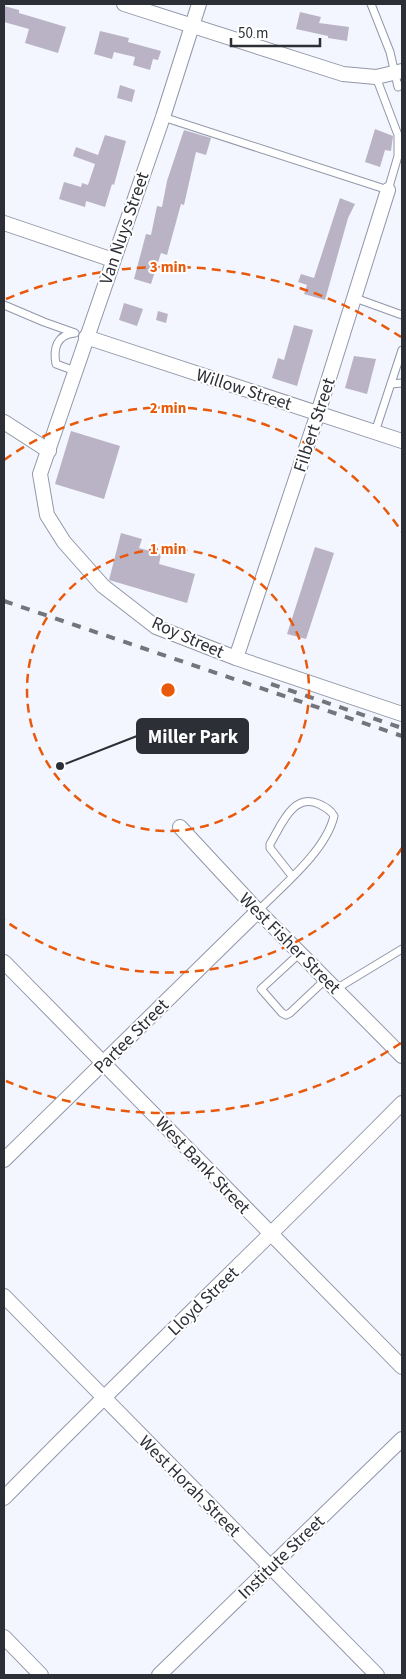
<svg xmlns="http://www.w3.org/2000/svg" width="406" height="1679" viewBox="0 0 406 1679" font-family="'Source Sans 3',sans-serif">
  <rect width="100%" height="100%" fill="#f3f6fe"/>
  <!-- building -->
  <g fill="#b9b3c5">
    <polygon points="4,6 19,10 19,13 66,27 58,53 25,43 29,29 4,22"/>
    <polygon points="300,12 321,17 319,23 349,27 347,41 328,38 328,36 296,29"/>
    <polygon points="100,31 129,38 128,42 161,51 158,60 153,59 150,70 133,65 135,57 114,52 112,59 94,54"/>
    <polygon points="120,85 135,90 132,102 117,98"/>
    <polygon points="375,129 393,136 391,151 385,150 380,167 365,162"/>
    <polygon points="184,130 211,138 206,155 196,152 184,205 181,204 167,255 161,253 151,284 134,279 146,234 151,235 157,206 162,207 167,181"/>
    <polygon points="105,135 126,141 114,185 112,184 105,207 86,201 85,207 59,199 64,182 81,187 82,183 88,185 95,164 73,156 76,147 98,155"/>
    <polygon points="340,198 355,204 348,218 325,300 304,294 307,285 298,282 301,274 314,278"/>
    <polygon points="124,303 143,309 137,326 119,320"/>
    <polygon points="158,311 168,314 166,323 156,320"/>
    <polygon points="294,325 313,330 297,386 272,378 278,358 284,360"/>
    <polygon points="354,356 376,359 367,394 345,388"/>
    <polygon points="71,431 120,446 104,499 55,484"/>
    <polygon points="121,533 142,539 139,548 161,554 159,564 195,574 187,603 109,580"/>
    <polygon points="315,547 334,553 306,639 287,634"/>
  </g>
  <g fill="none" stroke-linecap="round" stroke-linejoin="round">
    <defs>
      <g id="service">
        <polyline points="371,4 390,52 398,87 402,85"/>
        <polyline points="163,117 388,190 398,156 398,135 376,77"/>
        <polyline points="355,298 402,315"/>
        <polyline points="4,305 44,322 75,333"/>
        <path d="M74,333C57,335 53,348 56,364L75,371"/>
        <polyline points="391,384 402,383"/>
        <polyline points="375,432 402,350"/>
        <path d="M258,911C282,886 326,851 334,816C331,810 325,807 319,804C293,792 281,826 270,844V848L292,876"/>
        <polyline points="300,953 261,989 282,1013 286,1015 290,1013 326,979"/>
        <polyline points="336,989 402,949"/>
      </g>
      <g id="minor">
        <polyline points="124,4 343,74 376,77 402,71"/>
        <polyline points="199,4 163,117 40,474 47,515 64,542 103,586 156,627 236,658 402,714"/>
        <polyline points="4,223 113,260"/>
        <polyline points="86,337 402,441"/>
        <polyline points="4,422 49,451"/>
        <polyline points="236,658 318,413 388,190"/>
        <polyline points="180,827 258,911 402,1056"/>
        <polyline points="4,962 402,1367"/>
        <polyline points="4,1160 258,911"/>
        <polyline points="4,1296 377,1675"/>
        <path d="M4,1498C135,1364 271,1236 402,1103"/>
        <polyline points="4,1637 41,1675"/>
        <polyline points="159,1675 402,1439"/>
      </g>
    </defs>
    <!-- service casing -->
    <use href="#service" stroke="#9197a8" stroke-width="9"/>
    <!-- minor casing -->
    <use href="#minor" stroke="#9197a8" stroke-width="16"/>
    <!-- service -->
    <use href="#service" stroke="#fff" stroke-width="7"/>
    <!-- minor -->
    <use href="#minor" stroke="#fff" stroke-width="14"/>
    <!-- rail -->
    <g stroke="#72757c" stroke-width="4" stroke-dasharray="9 9" stroke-linecap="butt">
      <polyline points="4,601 402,736"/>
      <polyline points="271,684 402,728"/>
    </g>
  </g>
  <!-- distance rings -->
  <g fill="none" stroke="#e8590c" stroke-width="2.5" stroke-dasharray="9 6">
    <circle cx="168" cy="690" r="141"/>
    <path d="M402 848A282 282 0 0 1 4 920M4 460A282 282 0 0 1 402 532"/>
    <path d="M401 1043A423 423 0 0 1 6 1081M6 299A423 423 0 0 1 401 337"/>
  </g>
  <g text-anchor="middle" stroke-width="4" stroke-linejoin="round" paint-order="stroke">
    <!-- street labels -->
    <g font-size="18" fill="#2c2f36" stroke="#fff">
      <text transform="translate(124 228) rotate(-71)" y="6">Van Nuys Street</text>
      <text transform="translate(244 389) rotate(18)" y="6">Willow Street</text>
      <text transform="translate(314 425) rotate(-72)" y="6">Filbert Street</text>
      <text transform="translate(188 637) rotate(24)" y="6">Roy Street</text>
      <text transform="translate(290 943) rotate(45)" y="6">West Fisher Street</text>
      <text transform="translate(131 1036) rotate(-45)" y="6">Partee Street</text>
      <text transform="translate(203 1165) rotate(46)" y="6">West Bank Street</text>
      <text transform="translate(203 1301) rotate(-44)" y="6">Lloyd Street</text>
      <text transform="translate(190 1486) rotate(45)" y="6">West Horah Street</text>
      <text transform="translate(281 1557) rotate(-44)" y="6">Institute Street</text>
    </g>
  </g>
  <circle cx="168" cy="690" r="8" fill="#e8590c" stroke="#fff" stroke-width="2.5"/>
  <g font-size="15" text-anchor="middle" font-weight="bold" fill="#e8590c" stroke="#fff" stroke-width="4" stroke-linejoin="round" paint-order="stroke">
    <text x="168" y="272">3 min</text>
    <text x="168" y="413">2 min</text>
    <text x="168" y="554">1 min</text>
  </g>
  <!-- callouts -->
  <path fill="none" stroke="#2c2f36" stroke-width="2" d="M60 766L137 736"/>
  <circle fill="#2c2f36" stroke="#fff" stroke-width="2" cx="60" cy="766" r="5"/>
  <rect fill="#2c2f36" stroke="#2c2f36" stroke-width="2" x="137" y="719" width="111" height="34" rx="5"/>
  <g font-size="19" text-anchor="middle" font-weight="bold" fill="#fff">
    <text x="193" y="743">Miller Park</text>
  </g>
  <!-- border -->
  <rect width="406" height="1679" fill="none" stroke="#2c2f36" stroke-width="10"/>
  <!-- scale -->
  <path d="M231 38v8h89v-8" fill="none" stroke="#2c2f36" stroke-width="2.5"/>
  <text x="238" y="38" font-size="15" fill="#2c2f36" stroke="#ffffff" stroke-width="4" paint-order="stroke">50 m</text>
</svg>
